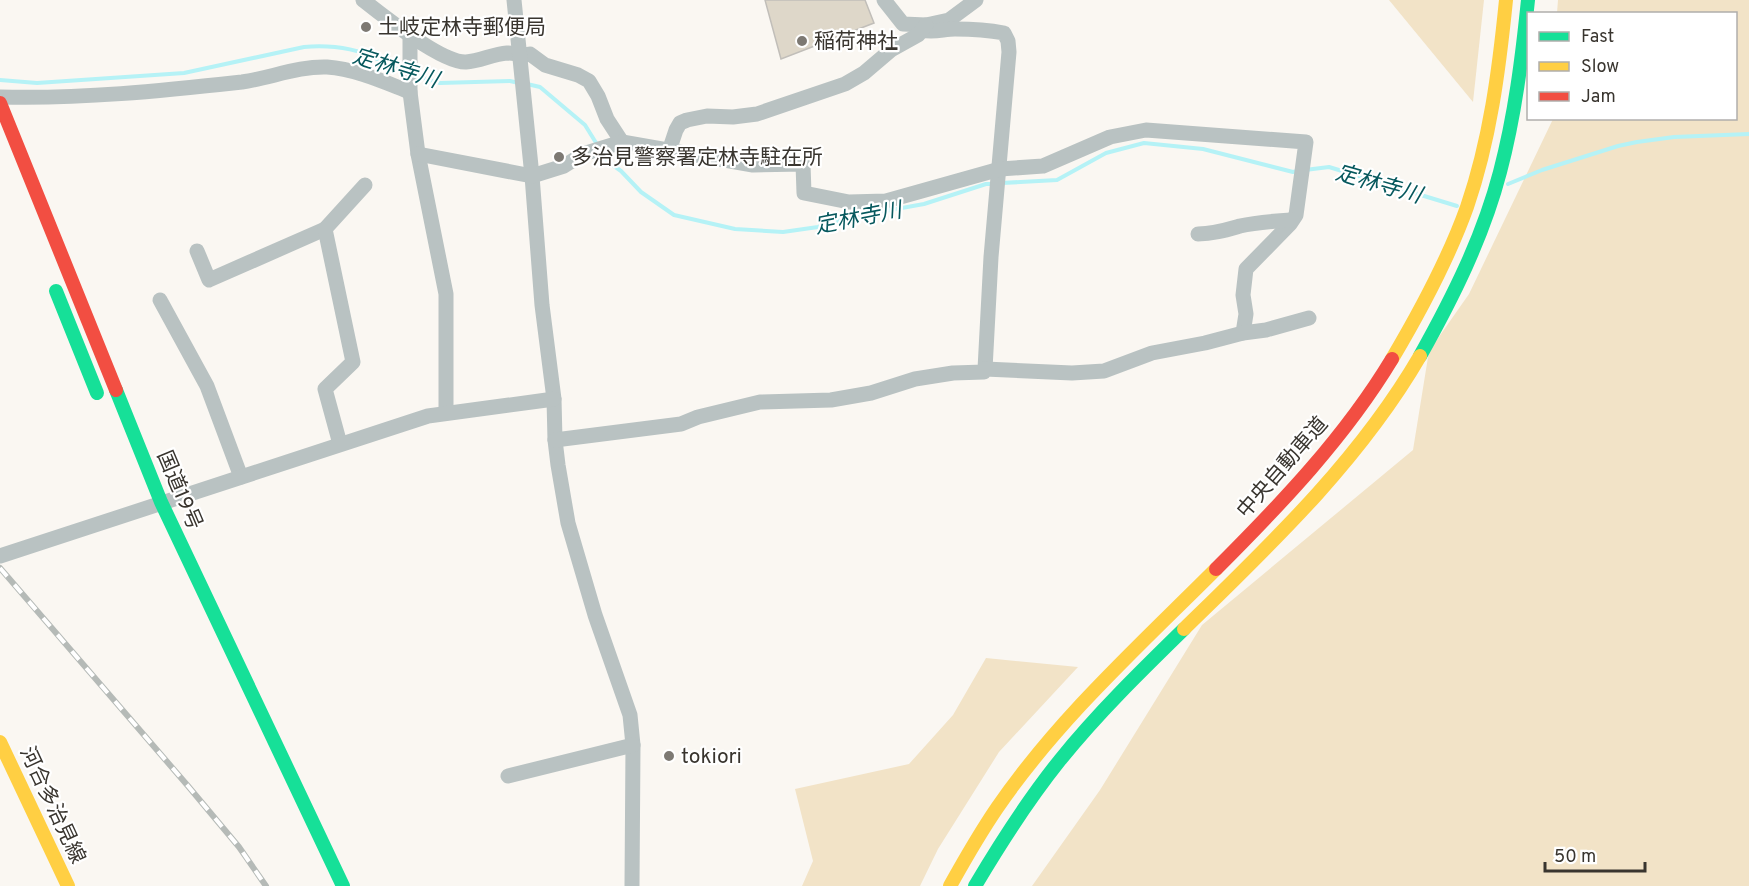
<svg xmlns="http://www.w3.org/2000/svg" width="1749" height="886" viewBox="0 0 1749 886" font-family="Overpass,'Noto Sans JP',sans-serif">
  <rect width="100%" height="100%" fill="#faf7f2"/>
  <!-- green -->
  <g fill="#f2e3c7">
    <polygon points="1389,0 1484,0 1473,102"/>
    <polygon points="1558,0 1749,0 1749,886 1032,886 1100,790 1202,625 1413,450 1429,351 1469,294 1553,119 1736,118 1736,14 1557,13"/>
    <polygon points="986,658 1078,667 999,752 938,849 920,886 802,886 813,861 795,789 909,764 953,715"/>
  </g>
  <g fill="none" stroke-linecap="round" stroke-linejoin="round">
    <!-- stream -->
    <g stroke="#b5f2f6" stroke-width="4">
      <polyline points="414,75 440,83 510,81 519,83"/>
      <path d="M0,80L37,83L184,73L304,47C328,45 355,48 377,59C388,64 396,70 407,73"/>
      <polyline points="527,84 540,87 585,125 598,146"/>
      <polyline points="602,153 607,161 621,171 641,192 674,215 735,229 783,232 818,227 846,218 924,204 986,184 994,184"/>
      <polyline points="1305,170 1329,167 1457,206"/>
      <polyline points="1002,183 1057,180 1106,153 1144,143 1203,149 1293,172 1298,171"/>
      <polyline points="1508,184 1542,170 1618,146 1637,142 1674,137 1749,134"/>
    </g>
  </g>
  <!-- building -->
  <polygon fill="#ded7c9" stroke="#c1beb9" stroke-width="1.5" points="765,0 865,0 874,23 781,59"/>
  <g fill="none" stroke-linecap="round" stroke-linejoin="round">
    <!-- street -->
    <g stroke="#b9c2c2" stroke-width="15">
      <path d="M363,0C382,15 442,63 466,62C480,61 493,54 507,53C516,53 522,56 530,54L545,65L578,75L589,81L598,96L607,119L622,142"/>
      <polyline points="514,0 532,176 542,305 554,399 555,440 558,465 568,523 595,615 630,715 633,745 632,886"/>
      <polyline points="884,0 903,24 926,25 949,20 976,0"/>
      <path d="M922,30C933,33 944,29 955,29C972,29 988,30 1004,33L1008,41L1009,52L991,257L985,369"/>
      <polyline points="410,37 410,92 418,154 446,294 446,412"/>
      <path d="M0,97C81,99 161,91 242,82C270,78 299,66 327,67C356,69 384,82 410,92"/>
      <polyline points="669,151 676,130 680,123 687,120 707,116 733,117 757,114 845,84 864,73 891,50 918,35 926,25"/>
      <polyline points="418,154 532,176 564,166 583,154 622,142 753,165 803,164 804,193 849,202 886,201 1000,169 1043,166 1110,137 1146,130 1306,142 1296,215 1290,224 1246,269 1243,295 1246,314 1243,333"/>
      <path d="M1198,234C1213,234 1226,230 1240,226C1257,222 1275,221 1292,220"/>
      <polyline points="197,251 209,280 325,229"/>
      <polyline points="160,300 207,386 241,477"/>
      <polyline points="555,440 681,424 698,417 760,402 831,400 871,393 915,379 953,373 984,372 985,369 1072,373 1104,371 1152,353 1205,343 1243,333 1266,330 1309,318"/>
      <polyline points="340,444 325,389 353,362 325,229 365,185"/>
      <polyline points="0,556 428,416 554,399"/>
      <polyline points="508,776 633,745"/>
    </g>
    <!-- fast -->
    <g stroke="#16e098" stroke-width="14">
      <polyline points="56,291 97,393"/>
      <path d="M1420,356C1453,297 1483,237 1500,172C1515,115 1522,58 1528,0"/>
      <polyline points="116,390 161,502 343,886"/>
      <path d="M975,886C1001,842 1028,800 1060,760C1098,713 1141,671 1184,629"/>
    </g>
    <!-- slow -->
    <g stroke="#ffcf43" stroke-width="14">
      <path d="M1392,359C1421,310 1448,260 1467,207C1490,140 1499,70 1506,0"/>
      <path d="M1184,629C1270,545 1359,461 1420,356"/>
      <polyline points="0,742 68,886"/>
      <path d="M950,886C965,859 980,833 997,808C1058,719 1140,645 1216,569"/>
    </g>
    <!-- jam -->
    <g stroke="#f24e42" stroke-width="14">
      <polyline points="0,103 116,390"/>
      <path d="M1216,569C1281,504 1345,437 1392,359"/>
    </g>
    <defs>
      <polyline id="rail" points="0,568 188,786 239,847 266,886"/>
    </defs>
    <!-- rail casing -->
    <use href="#rail" stroke="#b5bab7" stroke-width="6"/>
    <!-- rail -->
    <use href="#rail" stroke="#fff" stroke-width="4" stroke-dasharray="11" stroke-linecap="butt"/>
  </g>
  <!-- markers -->
  <g fill="#7d7973" stroke="#fff" stroke-width="2">
    <circle cx="366" cy="27" r="6"/>
    <circle cx="802" cy="41" r="6"/>
    <circle cx="559" cy="157" r="6"/>
    <circle cx="669" cy="756" r="6"/>
  </g>
  <g text-anchor="middle" stroke-width="4.5" stroke-linejoin="round" paint-order="stroke">
    <!-- poi labels -->
    <g font-size="21" fill="#39352f" stroke="#fff" text-anchor="start">
      <text x="378" y="34">土岐定林寺郵便局</text>
      <text x="814" y="48">稲荷神社</text>
      <text x="571" y="164">多治見警察署定林寺駐在所</text>
      <text x="681" y="763">tokiori</text>
    </g>
    <!-- street labels -->
    <g font-size="21" fill="#39352f" stroke="#fff">
      <text transform="translate(1282 467) rotate(-49)" y="7">中央自動車道</text>
      <text transform="translate(180 490) rotate(67)" y="7">国道19号</text>
      <text transform="translate(53 805) rotate(65)" y="7">河合多治見線</text>
    </g>
    <!-- water labels -->
    <g font-size="22" font-style="italic" fill="#06585d" stroke="#fff">
      <text transform="translate(396 67) rotate(17)" y="8">定林寺川</text>
      <text transform="translate(1379 183) rotate(16)" y="8">定林寺川</text>
      <text transform="translate(858 217) rotate(-11)" y="8">定林寺川</text>
    </g>
  </g>
  <!-- legend -->
  <rect x="1527" y="12" width="210" height="108" fill="#ffffff" stroke="#b0aeac" stroke-width="1.5"/>
  <rect x="1539" y="32" width="30" height="9" fill="#16e098" stroke="#b0aeac" stroke-width="1.5"/>
  <text x="1581" y="42" font-size="18" fill="#39352f">Fast</text>
  <rect x="1539" y="62" width="30" height="9" fill="#ffcf43" stroke="#b0aeac" stroke-width="1.5"/>
  <text x="1581" y="72" font-size="18" fill="#39352f">Slow</text>
  <rect x="1539" y="92" width="30" height="9" fill="#f24e42" stroke="#b0aeac" stroke-width="1.5"/>
  <text x="1581" y="102" font-size="18" fill="#39352f">Jam</text>
  <!-- scale -->
  <path d="M1545 862v9h100v-9" fill="none" stroke="#39352f" stroke-width="3"/>
  <text x="1554" y="862" font-size="18" fill="#39352f" stroke="#ffffff" stroke-width="4.5" paint-order="stroke">50 m</text>
</svg>
